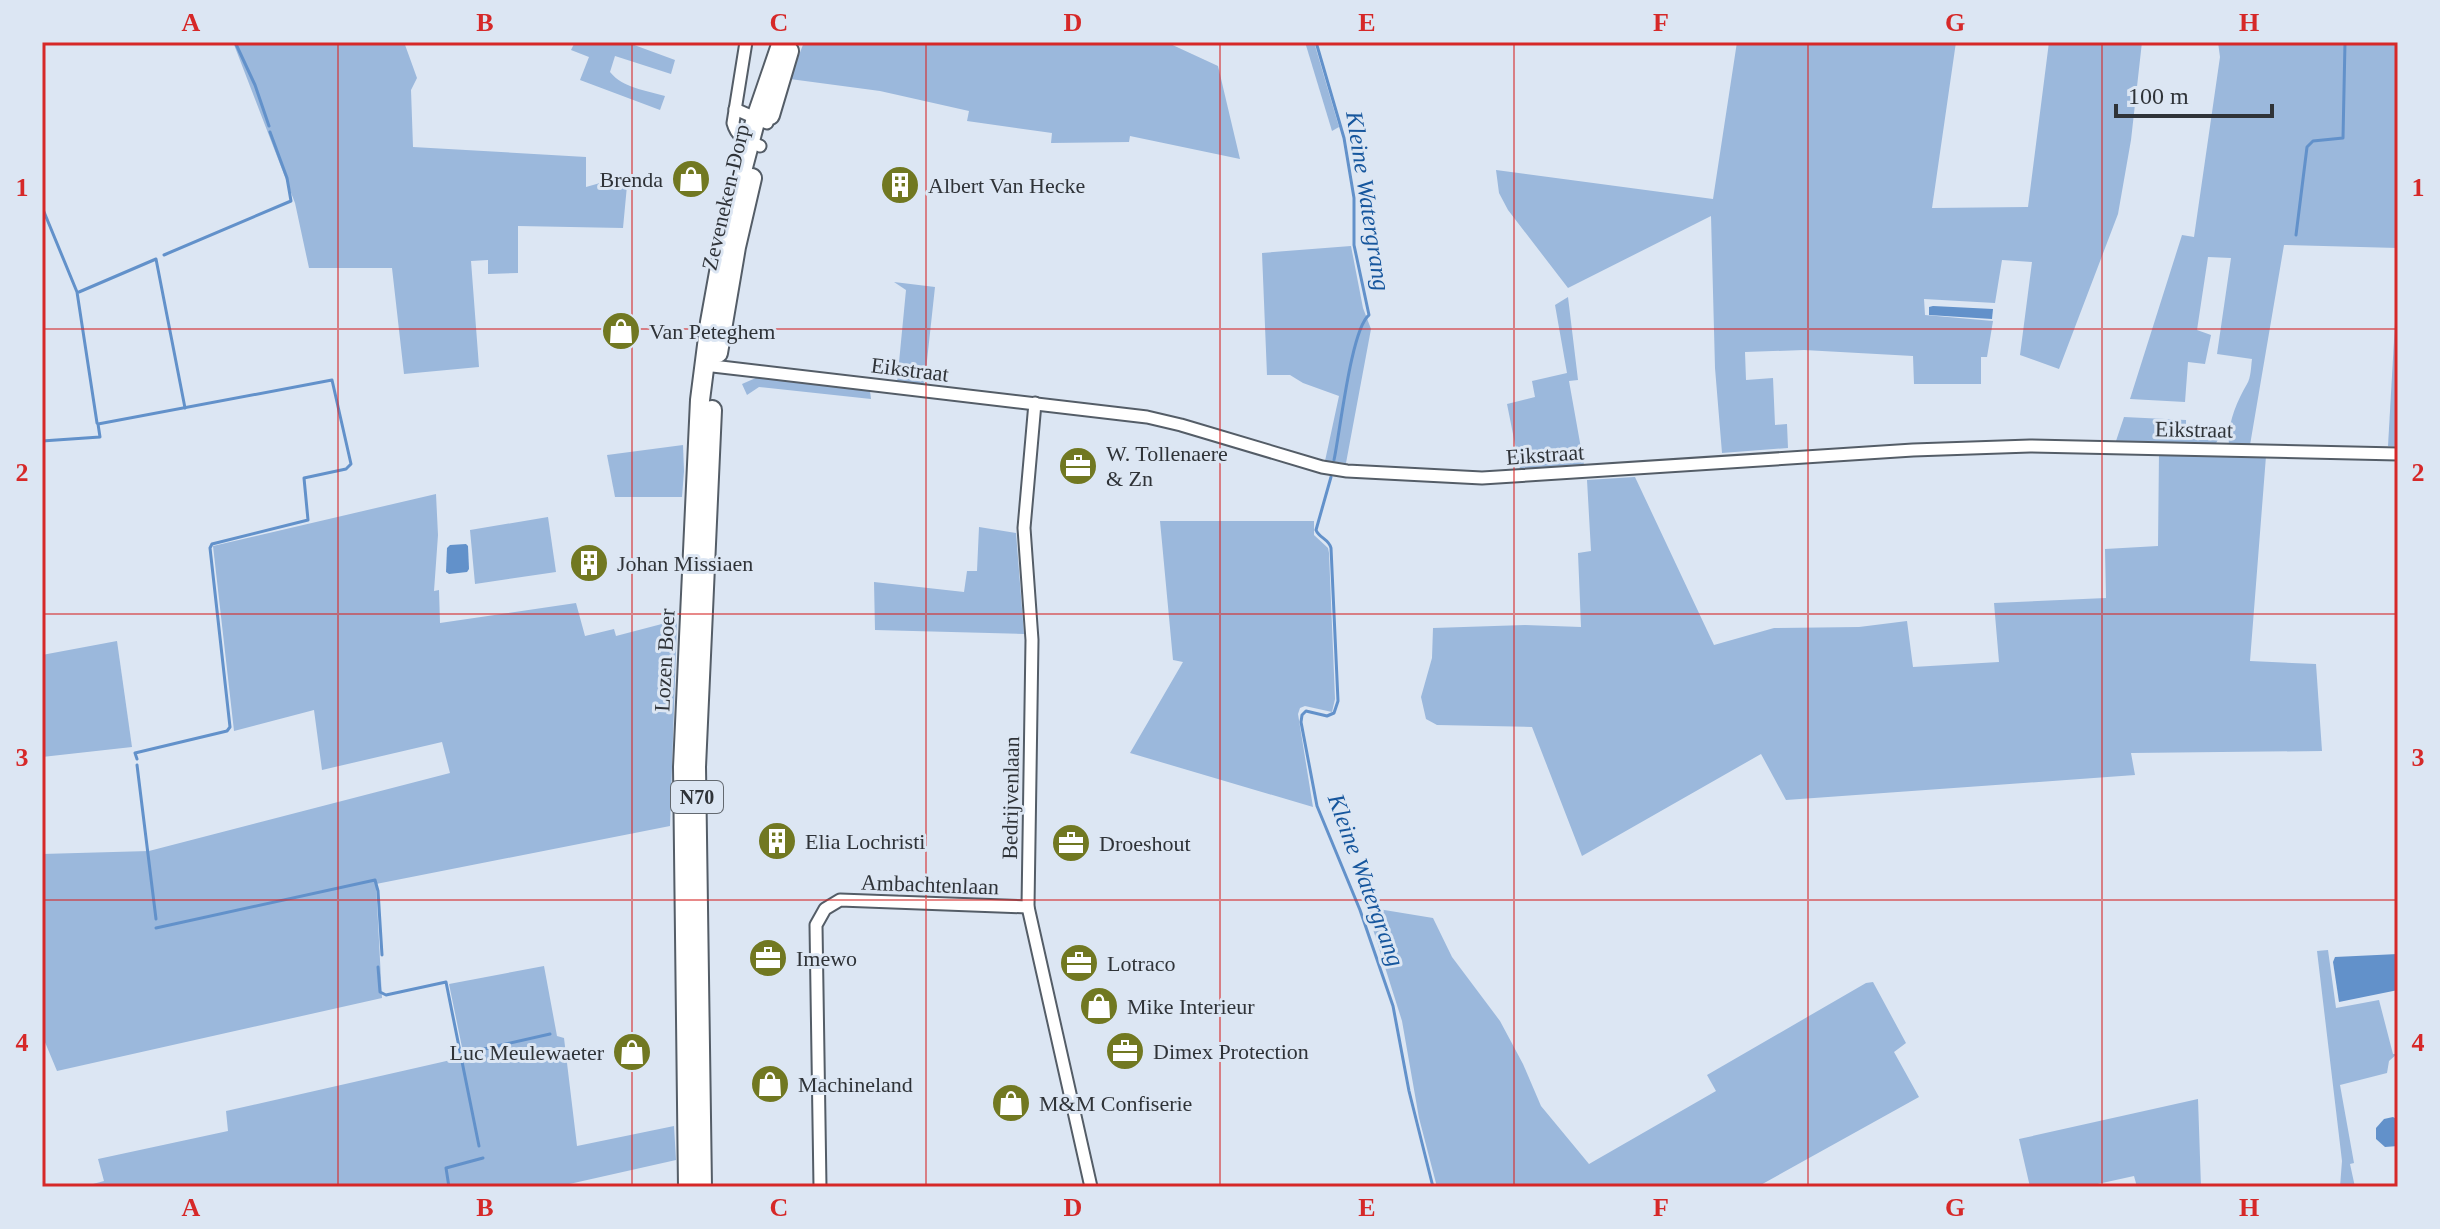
<svg xmlns="http://www.w3.org/2000/svg" width="2440" height="1229" viewBox="0 0 2440 1229" font-family="Georgia,serif">
  <rect width="100%" height="100%" fill="#dce6f3"/>
  <!-- green -->
  <g fill="#9bb8dc">
    <polygon points="233,42 404,42 417,78 411,90 413,147 586,157 586,187 628,175 623,228 518,226 518,273 488,274 488,260 471,261 479,367 404,374 392,268 309,268 295,203"/>
    <path d="M575,42H626L675,60L671,74L615,56L610,72C623,88 645,90 665,96L660,110L580,80L589,57L571,50Z"/>
    <polygon points="804,42 1166,42 1218,66 1240,159 1130,136 1129,142 1051,143 1052,133 967,121 969,111 880,91 790,79"/>
    <polygon points="1305,42 1314,42 1339,127 1332,131"/>
    <polygon points="1737,42 1956,42 1932,208 2028,207 2049,42 2142,42 2131,140 2118,214 2059,369 2020,355 2032,262 2002,260 1995,303 1924,299 1925,315 1993,321 1987,357 1981,357 1981,384 1914,384 1913,356 1804,350 1745,352 1746,380 1773,378 1775,425 1787,424 1788,448 1722,453 1715,368 1711,216 1568,288 1508,210 1499,193 1496,170 1713,199"/>
    <path d="M2218,42H2398V248L2284,245L2250,445H2229C2227,424 2237,401 2247,384C2251,378 2251,366 2252,359L2217,354L2231,258L2208,257L2197,330L2211,335L2205,364L2188,362L2185,402L2130,399L2182,235L2194,237L2220,57Z"/>
    <polygon points="1351,246 1363,308 1371,329 1346,463 1325,461 1339,396 1303,383 1290,375 1267,375 1262,253"/>
    <polygon points="2398,270 2398,447 2388,446"/>
    <polygon points="894,282 935,287 925,379 924,383 917,385 897,383 906,290"/>
    <polygon points="1568,297 1578,380 1569,381 1584,465 1520,469 1507,404 1535,397 1532,381 1567,373 1555,305"/>
    <polygon points="758,377 870,391 871,399 759,387 747,395 742,384"/>
    <polygon points="2124,417 2186,420 2186,425 2220,427 2220,436 2215,445 2116,441"/>
    <polygon points="683,445 684,471 682,497 615,497 607,455"/>
    <polygon points="2159,453 2266,456 2250,661 2316,664 2322,751 2131,753 2135,775 1786,800 1761,754 1582,856 1532,727 1437,725 1426,719 1421,697 1432,658 1433,628 1525,625 1581,627 1578,553 1591,551 1587,480 1635,477 1714,645 1774,628 1859,627 1907,621 1913,667 1999,662 1994,603 2106,598 2105,549 2158,546"/>
    <polygon points="436,494 438,535 434,591 439,590 440,623 576,603 585,636 614,629 616,636 677,620 670,826 376,884 382,998 57,1071 42,1035 42,854 149,851 450,773 442,742 322,770 314,710 234,731 213,546"/>
    <polygon points="548,517 556,572 475,584 470,530"/>
    <polygon points="1160,521 1314,521 1314,535 1328,548 1329,553 1335,699 1332,712 1305,706 1300,708 1298,714 1313,807 1130,753 1183,662 1173,660"/>
    <polygon points="979,527 1016,533 1024,634 875,630 874,582 964,592 967,571 977,571"/>
    <polygon points="117,641 132,747 42,757 42,655"/>
    <polygon points="1366,907 1433,918 1452,957 1500,1021 1523,1064 1541,1106 1589,1164 1716,1091 1707,1075 1866,983 1873,982 1906,1043 1894,1052 1919,1097 1757,1187 1437,1187 1419,1118 1402,1021"/>
    <polygon points="2328,950 2336,1008 2379,1000 2393,1054 2397,1054 2389,1061 2387,1073 2340,1085 2354,1163 2350,1164 2355,1187 2340,1187 2342,1161 2317,951"/>
    <polygon points="544,966 557,1036 564,1038 577,1146 674,1126 676,1160 556,1187 82,1187 104,1181 98,1159 228,1131 226,1111 464,1057 449,984"/>
    <polygon points="2198,1099 2201,1187 2137,1187 2134,1176 2084,1187 2030,1187 2019,1139"/>
  </g>
  <!-- water -->
  <g fill="#6291ca">
    <polygon points="1933,306 1993,309 1992,319 1929,315 1929,307"/>
    <polygon points="466,544 468,546 469,569 467,572 449,574 446,572 447,548 450,545"/>
    <polygon points="2398,954 2398,990 2339,1002 2333,962 2335,957"/>
    <polygon points="2393,1117 2398,1120 2398,1146 2385,1147 2376,1139 2376,1128 2384,1119"/>
  </g>
  <g fill="none" stroke-linecap="round" stroke-linejoin="round">
    <!-- stream -->
    <g stroke="#6291ca" stroke-width="3">
      <polyline points="235,42 255,85 269,126"/>
      <path d="M1316,42L1344,138L1354,198V245L1369,315C1351,329 1340,433 1334,460"/>
      <polyline points="42,207 77,292 97,423"/>
      <polyline points="2296,235 2307,147 2313,141 2343,138 2345,42"/>
      <polyline points="164,255 291,201 287,178 270,132"/>
      <polyline points="79,292 156,259 185,408"/>
      <polyline points="42,441 100,437 98,424 332,380 351,464 346,469 304,478 308,520 212,544 210,548 230,727 227,731 135,753 137,759"/>
      <path d="M1331,477L1316,530C1319,538 1329,539 1331,548L1338,701L1334,713L1327,716L1306,711L1302,715L1301,722L1317,806L1360,910L1393,1006L1409,1091L1433,1187"/>
      <polyline points="137,765 156,919"/>
      <polyline points="156,928 375,880 378,891 382,955"/>
      <polyline points="378,967 380,992 386,995 446,982 479,1146"/>
      <polyline points="471,1052 550,1034"/>
      <polyline points="449,1187 446,1168 483,1158"/>
    </g>
    <defs>
      <g id="minor">
        <path d="M746,42L733,123C737,138 747,140 760,146"/>
        <polyline points="735,109 767,123"/>
        <polyline points="704,365 1147,417 1181,425 1322,467 1347,471 1482,478 1913,450 2030,446 2398,454"/>
        <polyline points="1035,403 1024,528 1032,640 1028,907 1091,1187"/>
        <polyline points="820,1187 816,925 825,909 840,900 1028,907"/>
      </g>
      <g id="primary">
        <polyline points="770,115 789,51"/>
        <polyline points="718,353 736,247 752,178"/>
        <polyline points="688,1187 683,767 700,400 710,322 727,228 756,118 782,42"/>
        <polyline points="702,1187 696,767 712,410"/>
      </g>
    </defs>
    <!-- minor casing -->
    <use href="#minor" stroke="#545d67" stroke-width="15"/>
    <!-- primary casing -->
    <use href="#primary" stroke="#545d67" stroke-width="22"/>
    <!-- minor -->
    <use href="#minor" stroke="#fff" stroke-width="11"/>
    <!-- primary -->
    <use href="#primary" stroke="#fff" stroke-width="18"/>
  </g>
  <!-- grid -->
  <path fill="none" stroke="#d62828" stroke-width="2" stroke-opacity="0.55" d="M338,42V1187M632,42V1187M926,42V1187M1220,42V1187M1514,42V1187M1808,42V1187M2102,42V1187M42,329H2398M42,614H2398M42,900H2398"/>
  <!-- icons -->
  <defs>
    <symbol id="shop-disc" viewBox="-11 -11 22 22"><circle r="9.5" fill="#717821" stroke="#dce6f3"/><path d="M-5-2.5h2.3a2.7 3.5 0 0 1 5.4 0H5L5.5 6h-11ZM-1.5-2.5h3a1.5 2.3 0 0 0-3 0Z" fill="#fff"/></symbol>
    <symbol id="building-disc" viewBox="-11 -11 22 22"><circle r="9.5" fill="#717821" stroke="#dce6f3"/><path d="M-4-6H4V6H1V3H-1V6H-4ZM-2.5-4.3h1.7v1.8h-1.7ZM.8-4.3h1.7v1.8H.8ZM-2.5-1h1.7V.8h-1.7ZM.8-1h1.7V.8H.8Z" fill="#fff"/></symbol>
    <symbol id="office-disc" viewBox="-11 -11 22 22"><circle r="9.5" fill="#717821" stroke="#dce6f3"/><path d="M-6-3h4V-5.5h4V-3h4V5H-6ZM-1-4.5V-3h2v-1.5ZM-6 0V1H6V0Z" fill="#fff"/></symbol>
  </defs>
  <g fill-rule="evenodd">
    <use href="#shop-disc" x="669" y="157" width="44" height="44"/>
    <use href="#building-disc" x="878" y="163" width="44" height="44"/>
    <use href="#shop-disc" x="599" y="309" width="44" height="44"/>
    <use href="#office-disc" x="1056" y="444" width="44" height="44"/>
    <use href="#building-disc" x="567" y="541" width="44" height="44"/>
    <use href="#building-disc" x="755" y="819" width="44" height="44"/>
    <use href="#office-disc" x="1049" y="821" width="44" height="44"/>
    <use href="#office-disc" x="746" y="936" width="44" height="44"/>
    <use href="#office-disc" x="1057" y="941" width="44" height="44"/>
    <use href="#shop-disc" x="1077" y="984" width="44" height="44"/>
    <use href="#office-disc" x="1103" y="1029" width="44" height="44"/>
    <use href="#shop-disc" x="610" y="1030" width="44" height="44"/>
    <use href="#shop-disc" x="748" y="1062" width="44" height="44"/>
    <use href="#shop-disc" x="989" y="1081" width="44" height="44"/>
  </g>
  <g text-anchor="middle" stroke-width="6" stroke-linejoin="round" paint-order="stroke">
    <!-- shield labels -->
    <rect fill="#dce6f3" stroke="#636970" stroke-width="2" x="671" y="781" width="52" height="32" rx="6"/>
    <g font-size="20" font-weight="bold" fill="#2f3338">
      <text x="697" y="804">N70</text>
    </g>
    <!-- poi labels -->
    <g font-size="22" fill="#2f3338" stroke="#dce6f3" text-anchor="start">
      <text x="663" y="187" text-anchor="end">Brenda</text>
      <text x="928" y="193">Albert Van Hecke</text>
      <text x="649" y="339">Van Peteghem</text>
      <text x="1106" y="461">W. Tollenaere<tspan x="1106" dy="25">&amp; Zn</tspan></text>
      <text x="617" y="571">Johan Missiaen</text>
      <text x="805" y="849">Elia Lochristi</text>
      <text x="1099" y="851">Droeshout</text>
      <text x="796" y="966">Imewo</text>
      <text x="1107" y="971">Lotraco</text>
      <text x="1127" y="1014">Mike Interieur</text>
      <text x="1153" y="1059">Dimex Protection</text>
      <text x="604" y="1060" text-anchor="end">Luc Meulewaeter</text>
      <text x="798" y="1092">Machineland</text>
      <text x="1039" y="1111">M&amp;M Confiserie</text>
    </g>
    <!-- street labels -->
    <g font-size="22" fill="#2f3338" stroke="#dce6f3">
      <text transform="translate(725 197) rotate(-77)" y="8">Zeveneken-Dorp</text>
      <text transform="translate(910 369) rotate(7)" y="8">Eikstraat</text>
      <text transform="translate(2194 429) rotate(1)" y="8">Eikstraat</text>
      <text transform="translate(1545 454) rotate(-4)" y="8">Eikstraat</text>
      <text transform="translate(664 660) rotate(-87)" y="8">Lozen Boer</text>
      <text transform="translate(1010 798) rotate(-89)" y="8">Bedrijvenlaan</text>
      <text transform="translate(930 884) rotate(2)" y="8">Ambachtenlaan</text>
    </g>
    <!-- water labels -->
    <g font-size="24" font-style="italic" fill="#16569d" stroke="#dce6f3">
      <text transform="translate(1368 201) rotate(81)" y="8">Kleine Watergrang</text>
      <text transform="translate(1366 880) rotate(70)" y="8">Kleine Watergrang</text>
    </g>
  </g>
  <!-- border -->
  <rect width="2440" height="1229" fill="none" stroke="#dce6f3" stroke-width="88"/>
  <!-- scale -->
  <path d="M2116 104v12h156v-12" fill="none" stroke="#2f3338" stroke-width="4"/>
  <text x="2128" y="104" font-size="24" fill="#2f3338" stroke="#dce6f3" stroke-width="6" paint-order="stroke">100 m</text>
  <rect x="44" y="44" width="2352" height="1141" fill="none" stroke="#d62828" stroke-width="3"/>
  <g font-size="26" text-anchor="middle" font-weight="bold" fill="#d62828">
    <text x="191" y="31">A</text>
    <text x="485" y="31">B</text>
    <text x="779" y="31">C</text>
    <text x="1073" y="31">D</text>
    <text x="1367" y="31">E</text>
    <text x="1661" y="31">F</text>
    <text x="1955" y="31">G</text>
    <text x="2249" y="31">H</text>
    <text x="22" y="196">1</text>
    <text x="2418" y="196">1</text>
    <text x="22" y="481">2</text>
    <text x="2418" y="481">2</text>
    <text x="22" y="766">3</text>
    <text x="2418" y="766">3</text>
    <text x="22" y="1051">4</text>
    <text x="2418" y="1051">4</text>
    <text x="191" y="1216">A</text>
    <text x="485" y="1216">B</text>
    <text x="779" y="1216">C</text>
    <text x="1073" y="1216">D</text>
    <text x="1367" y="1216">E</text>
    <text x="1661" y="1216">F</text>
    <text x="1955" y="1216">G</text>
    <text x="2249" y="1216">H</text>
  </g>
</svg>
